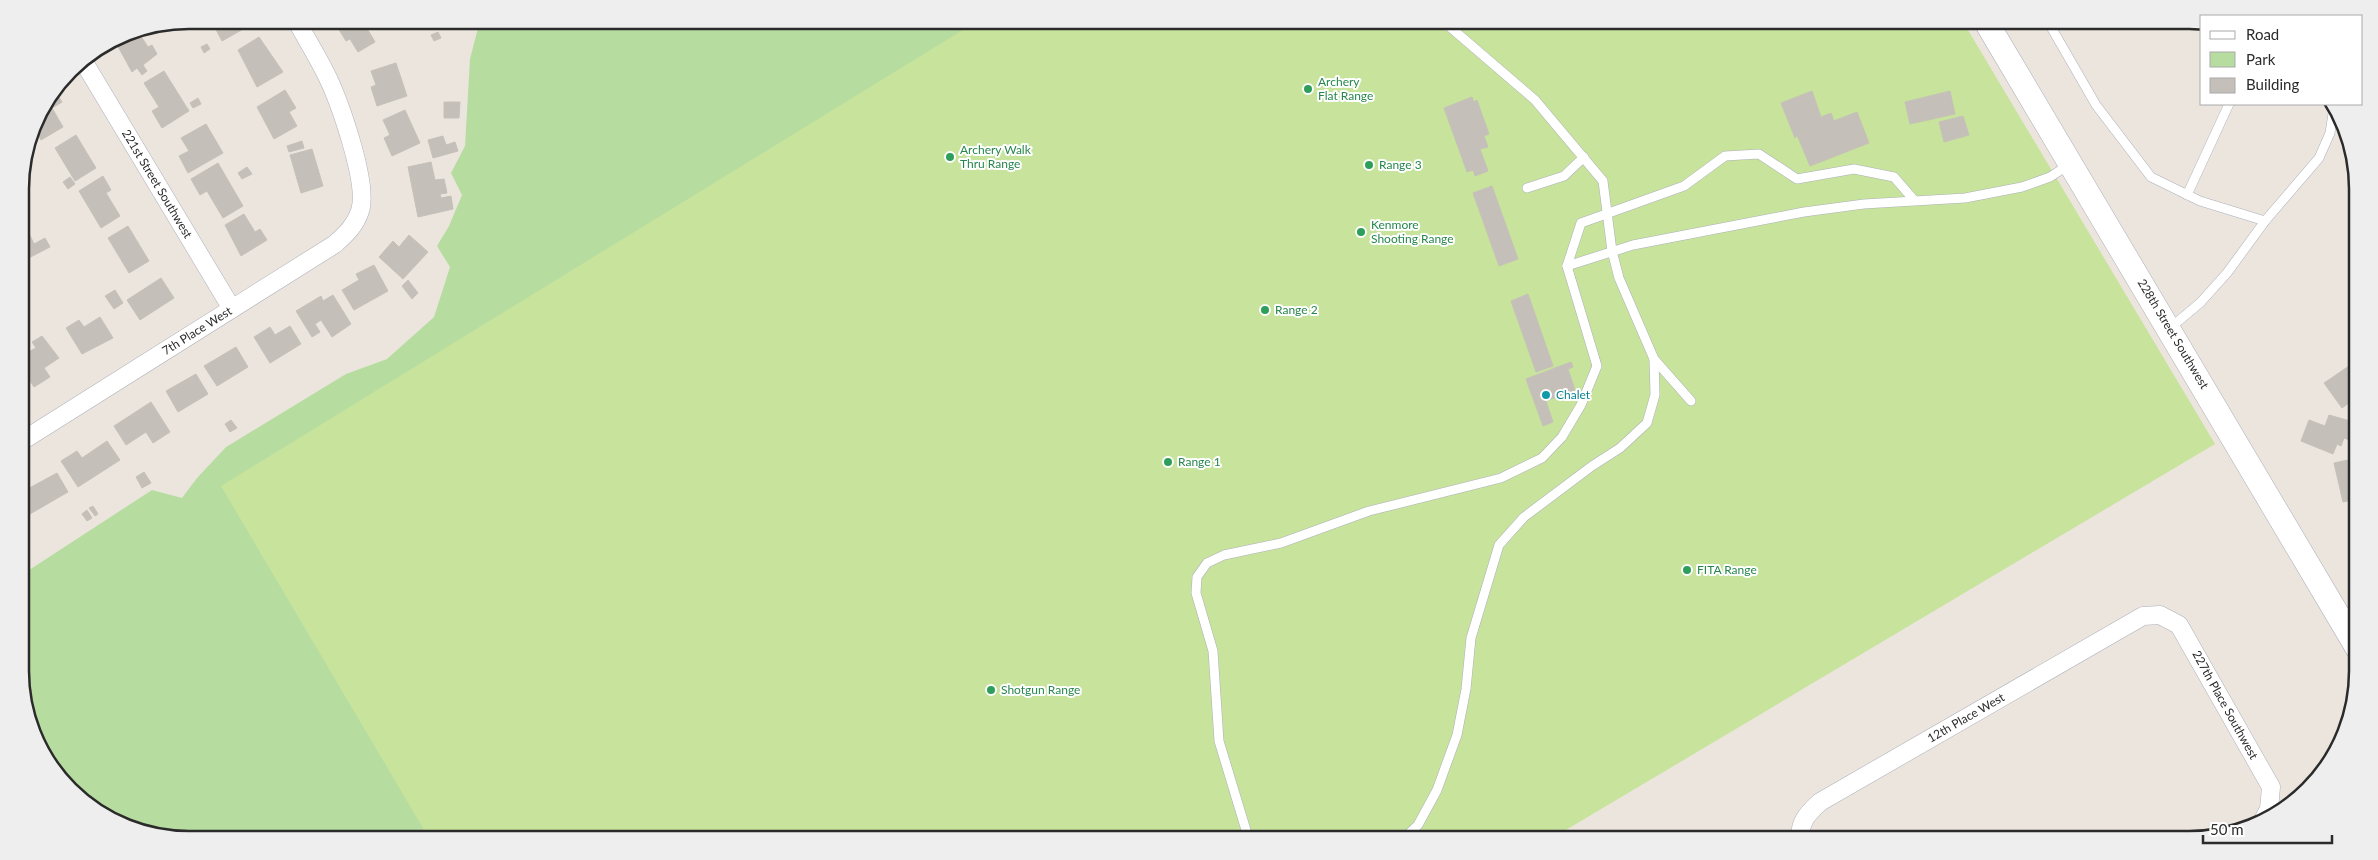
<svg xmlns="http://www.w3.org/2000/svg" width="2378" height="860" viewBox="0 0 2378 860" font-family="Lato,sans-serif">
  <rect width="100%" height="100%" fill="#ebe5de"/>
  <!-- green -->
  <polygon fill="#b6dd9f" points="480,20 1398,20 784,840 189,840 135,831 62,783 23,703 23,574 152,490 182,498 197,478 226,447 346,374 387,359 434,317 450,267 437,246 449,226 462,195 451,173 465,146 470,59"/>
  <!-- pitch -->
  <polygon fill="#c7e39c" points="979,20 1962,20 2215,444 1549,840 430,840 221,486"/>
  <!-- building -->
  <g fill="#c4c0b9" stroke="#c6c1b8">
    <polygon points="211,20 241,20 245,28 222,41"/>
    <polygon points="333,20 362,20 375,42 358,52 350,39 346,41"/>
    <polygon points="137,30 148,47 152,45 157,54 143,65 147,71 142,75 137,68 132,72 115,41 129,32"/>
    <polygon points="438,32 441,38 434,41 431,35"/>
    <polygon points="259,37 283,72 257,87 238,50"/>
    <polygon points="207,44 210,49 204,53 201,47"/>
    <polygon points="396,63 407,96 377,106 371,87 376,85 371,71"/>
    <polygon points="164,71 189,111 162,128 152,111 159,107 144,83"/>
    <polygon points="285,90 296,108 289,112 297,126 274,139 257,107"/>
    <polygon points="55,91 62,102 52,108 63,127 41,140 34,127 38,114"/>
    <polygon points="1812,91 1821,117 1831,113 1834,121 1797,135 1795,138 1781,103"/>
    <polygon points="1950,91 1955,114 1910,124 1905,102"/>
    <polygon points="1472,97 1474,102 1477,100 1489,134 1484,136 1488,147 1480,149 1488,171 1475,176 1473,170 1467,172 1444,108"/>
    <polygon points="198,98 201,104 193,108 190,103"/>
    <polygon points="444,102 460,102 459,118 444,118"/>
    <polygon points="405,110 420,143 392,156 384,138 390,135 383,120"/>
    <polygon points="1857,112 1869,143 1810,166 1797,135"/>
    <polygon points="1963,116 1969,135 1944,142 1939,122"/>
    <polygon points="206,124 223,153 188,173 179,156 189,151 181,138"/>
    <polygon points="76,135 96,168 75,181 55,148"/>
    <polygon points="443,136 446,145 455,142 458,151 433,158 428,140"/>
    <polygon points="302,141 304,148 289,152 287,146"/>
    <polygon points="312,149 323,186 301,193 290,155"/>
    <polygon points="431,162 435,180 444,179 447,193 440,194 441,198 451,196 453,209 418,217 408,167"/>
    <polygon points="218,163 243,206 223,218 207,191 200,195 191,179"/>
    <polygon points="247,167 252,174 242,179 238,173"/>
    <polygon points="103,176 111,190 106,193 120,216 101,228 79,191"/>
    <polygon points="70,177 75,184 68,189 63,182"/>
    <polygon points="1492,186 1518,259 1499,266 1473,193"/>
    <polygon points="244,214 255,232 260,229 267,240 241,256 225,225"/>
    <polygon points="21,217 34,244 45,238 50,247 21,262"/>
    <polygon points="128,226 149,261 129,273 108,238"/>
    <polygon points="409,235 428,252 403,279 379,257 393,241 399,247"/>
    <polygon points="374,265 388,291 354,310 342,290 359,280 356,274"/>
    <polygon points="161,278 174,298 140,320 127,300"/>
    <polygon points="408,280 418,293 412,299 402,286"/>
    <polygon points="21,282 28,286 21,299"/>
    <polygon points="115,290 123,303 114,309 105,296"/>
    <polygon points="1528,294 1553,366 1536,372 1511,301"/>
    <polygon points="333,295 351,324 332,337 321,320 315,324 320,332 312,337 296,311 321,296 323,301"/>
    <polygon points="100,317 113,338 82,354 66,328 79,320 84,327"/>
    <polygon points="290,326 301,344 270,363 254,337 270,327 275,335"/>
    <polygon points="42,336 59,358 44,368 50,377 34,387 21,368 21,350 24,349 26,353 36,348 32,342"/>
    <polygon points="236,347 248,367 217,386 204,366"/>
    <polygon points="1571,362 1573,367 1568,369 1575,390 1546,401 1553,422 1543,426 1526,379"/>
    <polygon points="2355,362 2357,365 2357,397 2342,408 2324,383"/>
    <polygon points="21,373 28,384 22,388"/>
    <polygon points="196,374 208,394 178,412 166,391"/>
    <polygon points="151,402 170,432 153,443 146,432 126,445 114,426"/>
    <polygon points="2329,415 2357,423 2352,441 2344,438 2341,446 2337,444 2333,454 2301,441 2309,420 2325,426"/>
    <polygon points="231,420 237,428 230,432 225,424"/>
    <polygon points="107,441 120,460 78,487 61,461 77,451 82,458"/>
    <polygon points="2357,458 2357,499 2343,502 2334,463"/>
    <polygon points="144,472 151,483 142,488 136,477"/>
    <polygon points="57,473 68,492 30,514 22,502 22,492"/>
    <polygon points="93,506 98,514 95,516 89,508"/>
    <polygon points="87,510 92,518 87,521 82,514"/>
  </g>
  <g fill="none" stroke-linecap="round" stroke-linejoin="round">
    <defs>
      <g id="service">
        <polyline points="2047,20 2096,105 2151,177 2200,201 2265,221"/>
        <polyline points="1450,27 1535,100 1603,181 1612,251 1619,278 1654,359 1691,401"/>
        <polyline points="1527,188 1564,176 1584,157"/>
        <polyline points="2187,195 2229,104"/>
        <polyline points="1567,266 1633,245 1804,212 1864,204 1965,198 2022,187 2050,177 2070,164"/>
        <polyline points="2170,328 2200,303 2227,273 2265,221 2319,158 2330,133 2334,107"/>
        <polyline points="1249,840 1219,741 1213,651 1196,593 1197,577 1207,563 1224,555 1281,543 1369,511 1501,478 1542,458 1562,437 1581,405 1597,366 1567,266 1581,223 1684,186 1725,156 1759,154 1797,179 1854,169 1894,177 1914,200"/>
        <polyline points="1402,840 1418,825 1437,790 1457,735 1466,689 1471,638 1499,545 1524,517 1592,466 1620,448 1647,423 1655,395 1654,359"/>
      </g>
      <g id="minor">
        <polyline points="82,59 232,309"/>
        <path d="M22,441L335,244C346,234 355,226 360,211C369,184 339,100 326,74C317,56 306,38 296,20"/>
        <path d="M1801,840C1798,823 1808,813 1820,802L2143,616L2160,615L2179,625L2271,787L2269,809L2262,822"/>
      </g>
      <polyline id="secondary" points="1985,20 2358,649"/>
    </defs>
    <!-- service casing -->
    <use href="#service" stroke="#aeb0ba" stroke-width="10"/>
    <!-- minor casing -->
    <use href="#minor" stroke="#aeb0ba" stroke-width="19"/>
    <!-- secondary casing -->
    <use href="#secondary" stroke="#aeb0ba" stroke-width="25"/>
    <!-- service -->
    <use href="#service" stroke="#fff" stroke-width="9"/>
    <!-- minor -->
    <use href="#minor" stroke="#fff" stroke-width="18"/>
    <!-- secondary -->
    <use href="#secondary" stroke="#fff" stroke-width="24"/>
  </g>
  <!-- markers -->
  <g fill="#2e9e5b" stroke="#fff" stroke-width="2">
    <circle cx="1308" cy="89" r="5"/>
    <circle cx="950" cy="157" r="5"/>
    <circle cx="1369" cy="165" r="5"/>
    <circle cx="1361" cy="232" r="5"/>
    <circle cx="1265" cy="310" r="5"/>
    <circle cx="1168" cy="462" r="5"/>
    <circle cx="1687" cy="570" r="5"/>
    <circle cx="991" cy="690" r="5"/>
  </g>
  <circle fill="#0f9aa8" stroke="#fff" stroke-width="2" cx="1546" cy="395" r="5"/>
  <g text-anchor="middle" stroke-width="4" stroke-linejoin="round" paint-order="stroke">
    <!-- leisure labels -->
    <g font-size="12" fill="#27864d" stroke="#fff" text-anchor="start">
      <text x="1318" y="86">Archery<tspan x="1318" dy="14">Flat Range</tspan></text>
      <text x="960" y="154">Archery Walk<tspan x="960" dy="14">Thru Range</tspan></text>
      <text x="1379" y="169">Range 3</text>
      <text x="1371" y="229">Kenmore<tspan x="1371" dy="14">Shooting Range</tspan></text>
      <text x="1275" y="314">Range 2</text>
      <text x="1178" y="466">Range 1</text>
      <text x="1697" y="574">FITA Range</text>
      <text x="1001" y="694">Shotgun Range</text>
    </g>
    <!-- street labels -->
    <g font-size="12" fill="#2b2b2b" stroke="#fff">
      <text transform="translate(157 184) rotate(59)" y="4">221st Street Southwest</text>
      <text transform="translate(197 331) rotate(-32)" y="4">7th Place West</text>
      <text transform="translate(2173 334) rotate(59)" y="4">228th Street Southwest</text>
      <text transform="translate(2225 705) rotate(61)" y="4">227th Place Southwest</text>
      <text transform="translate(1966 718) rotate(-30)" y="4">12th Place West</text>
    </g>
    <!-- culture labels -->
    <g font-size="12" fill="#0d838f" stroke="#fff" text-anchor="start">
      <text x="1556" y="399">Chalet</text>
    </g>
  </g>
  <!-- crop -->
  <path d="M0 0H2378V860H0ZM189 29H2189A160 160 0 0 1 2349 189V671A160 160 0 0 1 2189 831H189A160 160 0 0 1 29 671V189A160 160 0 0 1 189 29Z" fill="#eee" fill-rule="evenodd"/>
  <path fill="none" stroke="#2b2b2b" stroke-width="2.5" d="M189 29H2189A160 160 0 0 1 2349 189V671A160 160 0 0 1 2189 831H189A160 160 0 0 1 29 671V189A160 160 0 0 1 189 29Z"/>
  <!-- legend -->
  <rect x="2200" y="15" width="162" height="90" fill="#ffffff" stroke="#aaaaaa"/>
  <rect x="2210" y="31" width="25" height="8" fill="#ffffff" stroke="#aaaaaa"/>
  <text x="2246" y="40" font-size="15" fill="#2b2b2b">Road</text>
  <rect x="2210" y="52" width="25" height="15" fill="#b6dd9f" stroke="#aaaaaa"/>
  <text x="2246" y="65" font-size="15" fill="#2b2b2b">Park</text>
  <rect x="2210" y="78" width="25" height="15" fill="#c4c0b9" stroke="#aaaaaa"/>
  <text x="2246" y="90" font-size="15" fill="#2b2b2b">Building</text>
  <!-- scale -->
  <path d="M2203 835v8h129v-8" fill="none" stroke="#2b2b2b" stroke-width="2.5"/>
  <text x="2210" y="835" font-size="15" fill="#2b2b2b" stroke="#ffffff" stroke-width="4" paint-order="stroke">50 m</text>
</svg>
